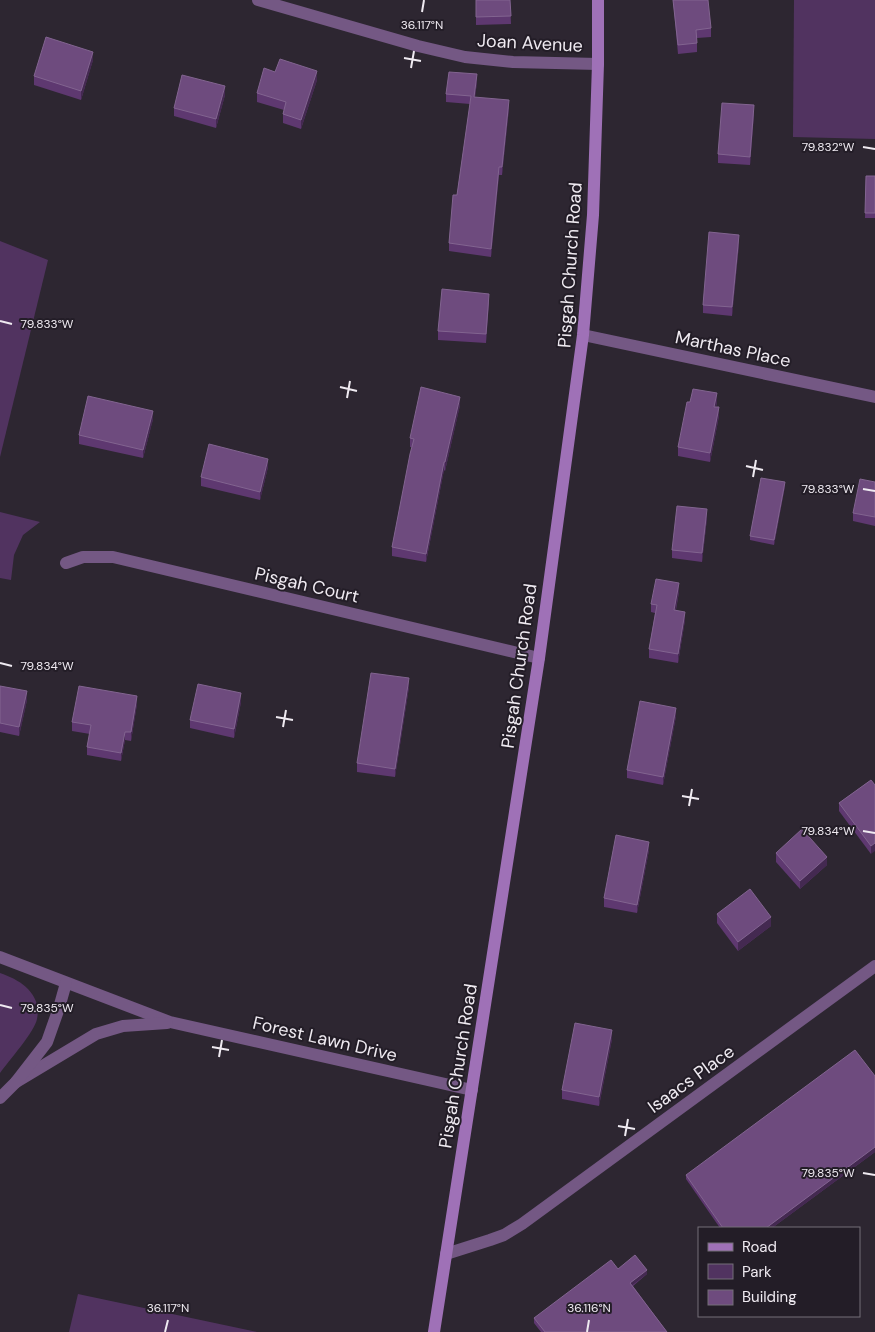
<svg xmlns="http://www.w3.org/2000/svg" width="875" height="1332" viewBox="0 0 875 1332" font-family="'DM Sans',sans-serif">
  <rect width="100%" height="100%" fill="#2d2631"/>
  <!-- green -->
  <g fill="#513360">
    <polygon points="794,0 875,0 875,139 793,137"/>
    <polygon points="0,241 48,260 0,457"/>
    <polygon points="0,512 40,522 23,535 14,555 11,580 0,578"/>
    <path d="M0,973C21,980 42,994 37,1019C35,1031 8,1062 0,1073Z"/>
    <polygon points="78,1294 257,1332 69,1332"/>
  </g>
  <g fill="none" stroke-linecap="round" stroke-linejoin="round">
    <!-- minor -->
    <g stroke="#745884" stroke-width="12">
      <polyline points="258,0 418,46 465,57 513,62 598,64"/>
      <polyline points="583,335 875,397"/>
      <polyline points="66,563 83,557 113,557 539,658"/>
      <polyline points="0,957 170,1022 472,1090"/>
      <polyline points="16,1082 96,1034 123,1026 167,1023"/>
      <polyline points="0,1098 16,1082 47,1042 59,1008 66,983"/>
      <polyline points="446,1254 490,1240 504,1235 522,1224 875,966"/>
    </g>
    <!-- secondary -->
    <polyline stroke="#9f71b7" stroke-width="12" points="434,1332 539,658 583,335 593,215 598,64 598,0"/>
  </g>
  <!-- wall -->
  <g fill="#5e3870">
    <polygon points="476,0 510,0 511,24 476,25"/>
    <polygon points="673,0 711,28 711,37 697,38 697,52 678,54"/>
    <polygon points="93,60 81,100 34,85 34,76"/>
    <polygon points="275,72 317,80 301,129 283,123 283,114 284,110 257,102 257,93"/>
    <polygon points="477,82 475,97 509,108 502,175 499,175 491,257 449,251 449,243 457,195 470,104 446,102 446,94"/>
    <polygon points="225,95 216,128 174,116 174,108"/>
    <polygon points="754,114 750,165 718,163 718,154"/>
    <polygon points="866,176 875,176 875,218 865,218"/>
    <polygon points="739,244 732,316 703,313 703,305"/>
    <polygon points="489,302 486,343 438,340 438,331"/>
    <polygon points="690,402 717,402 716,407 719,416 710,462 678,456 678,447"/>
    <polygon points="460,405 445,471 444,470 426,562 392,556 392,547 412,447 410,447 410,438"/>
    <polygon points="153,419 143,458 79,444 79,435"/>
    <polygon points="268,467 260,500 201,486 201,477"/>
    <polygon points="875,482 875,526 853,521 853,513"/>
    <polygon points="785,486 774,545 750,540 750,536"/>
    <polygon points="707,518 702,562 672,558 672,550"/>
    <polygon points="679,592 676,610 685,620 678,663 649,658 649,649 655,613 651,612 651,604"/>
    <polygon points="0,686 27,700 19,736 0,732"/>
    <polygon points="409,687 395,777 357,772 357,763"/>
    <polygon points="241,702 234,738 190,728 190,720"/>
    <polygon points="137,704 131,741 125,740 121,761 87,755 87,747 90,734 72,731 72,722"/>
    <polygon points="676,716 663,785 627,778 627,770"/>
    <polygon points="871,780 871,854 839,811 839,803"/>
    <polygon points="649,850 637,913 604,907 604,898"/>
    <polygon points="776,853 827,865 800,889 776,862"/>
    <polygon points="717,914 771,926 738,951 717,923"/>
    <polygon points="612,1039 599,1106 562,1099 562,1090"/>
    <polygon points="875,1152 772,1228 720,1228 686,1179 686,1175"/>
    <polygon points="618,1269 647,1274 633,1286 667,1332 541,1332 534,1323 534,1318"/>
  </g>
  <!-- shaded-wall -->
  <g fill="#442951">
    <polygon points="93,52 93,60 81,100 81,91"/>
    <polygon points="317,71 317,80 301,129 301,120"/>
    <polygon points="477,74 477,82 474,105 474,97"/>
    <polygon points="225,86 225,95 216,128 216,119"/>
    <polygon points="509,100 509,108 502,175 502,167"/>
    <polygon points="754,105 754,114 750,165 750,157"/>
    <polygon points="499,167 499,175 491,257 491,249"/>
    <polygon points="739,235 739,244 732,316 732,307"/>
    <polygon points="717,393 717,402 714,415 714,407"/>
    <polygon points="460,397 460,405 445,471 445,462"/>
    <polygon points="719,407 719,416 710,462 710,453"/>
    <polygon points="153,411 153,419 143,458 143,450"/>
    <polygon points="268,459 268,467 260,500 260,492"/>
    <polygon points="444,462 444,470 426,562 426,554"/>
    <polygon points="785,482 785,486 774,545 774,540"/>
    <polygon points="707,509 707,518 702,562 702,553"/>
    <polygon points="679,583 679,592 674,619 674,610"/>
    <polygon points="685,612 685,620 678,663 678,654"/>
    <polygon points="409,678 409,687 395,777 395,769"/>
    <polygon points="27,691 27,700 19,736 19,727"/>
    <polygon points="241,693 241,702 234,738 234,729"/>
    <polygon points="137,696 137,704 131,741 131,732"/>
    <polygon points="676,708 676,716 663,785 663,777"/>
    <polygon points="125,732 125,740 121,761 121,753"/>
    <polygon points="649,842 649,850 637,913 637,905"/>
    <polygon points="875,843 875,851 871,854 871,846"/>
    <polygon points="827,857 827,865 800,889 800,881"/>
    <polygon points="771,917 771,926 738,951 738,942"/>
    <polygon points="612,1030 612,1039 599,1106 599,1097"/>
    <polygon points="875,1147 875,1152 772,1228 766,1228"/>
    <polygon points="647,1270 647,1274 630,1287 630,1283"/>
  </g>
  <!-- building -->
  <g fill="#6e4b7e" stroke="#826490">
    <polygon points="476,0 510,0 511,16 476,17"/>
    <polygon points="673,0 708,0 711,28 696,30 697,43 678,45"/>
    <polygon points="46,37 93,52 81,91 34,76"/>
    <polygon points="280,59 317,71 301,120 283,114 286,102 257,93 264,68 275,72"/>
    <polygon points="449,72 477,74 474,97 509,100 502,167 499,167 491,249 449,243 453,195 457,195 471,96 446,94"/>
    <polygon points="182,75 225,86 216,119 174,108"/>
    <polygon points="722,103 754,105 750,157 718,154"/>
    <polygon points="866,176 875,176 875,213 865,213"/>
    <polygon points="709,232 739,235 732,307 703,305"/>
    <polygon points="442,289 489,294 486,334 438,331"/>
    <polygon points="421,387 460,397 445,462 444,462 426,554 392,547 410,454 414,439 410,438"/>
    <polygon points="693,389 717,393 714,407 719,407 710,453 678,447 687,402 690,402"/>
    <polygon points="88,396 153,411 143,450 79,435"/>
    <polygon points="209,444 268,459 260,492 201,477"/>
    <polygon points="761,478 785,482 774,540 750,536"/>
    <polygon points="860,479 875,482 875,517 853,513"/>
    <polygon points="677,506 707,509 702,553 672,550"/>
    <polygon points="656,579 679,583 674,610 685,612 678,654 649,649 657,605 651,604"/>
    <polygon points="371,673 409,678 395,769 357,763"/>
    <polygon points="198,684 241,693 234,729 190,720"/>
    <polygon points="0,686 27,691 19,727 0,723"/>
    <polygon points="79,686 137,696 131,732 125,732 121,753 87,747 91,725 72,722"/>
    <polygon points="640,701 676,708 663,777 627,770"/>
    <polygon points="871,780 875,785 875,843 871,846 839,803"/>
    <polygon points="802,829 827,857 800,881 776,853"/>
    <polygon points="616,835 649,842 637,905 604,898"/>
    <polygon points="750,889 771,917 738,942 717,914"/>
    <polygon points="575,1023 612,1030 599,1097 562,1090"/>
    <polygon points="855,1050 875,1076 875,1147 766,1228 723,1228 686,1175"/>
    <polygon points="635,1255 647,1270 630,1283 667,1332 545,1332 534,1318 611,1260 618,1269"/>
  </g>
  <!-- ticks -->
  <path fill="none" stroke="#efeaf1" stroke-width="2" d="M422,12L424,0M404,58L421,61M411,68L414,51M863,147L875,149M0,321L12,324M340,387L357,391M347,398L350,381M746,466L763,470M753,477L756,460M863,489L875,491M0,663L12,666M276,717L293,720M283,727L286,710M682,796L699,799M689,806L692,789M863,831L875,833M0,1005L12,1008M212,1047L229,1050M219,1057L222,1040M618,1126L635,1129M625,1136L628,1119M863,1173L875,1175M165,1332L168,1320M587,1332L589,1320"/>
  <g text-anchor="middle" stroke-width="4" stroke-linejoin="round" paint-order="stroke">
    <!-- street labels -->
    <g font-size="18" fill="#efeaf1" stroke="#231d27">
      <text transform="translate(530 43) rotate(3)" y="6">Joan Avenue</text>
      <text transform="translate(570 265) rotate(-86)" y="6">Pisgah Church Road</text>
      <text transform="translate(733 349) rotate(12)" y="6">Marthas Place</text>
      <text transform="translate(307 585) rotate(13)" y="6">Pisgah Court</text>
      <text transform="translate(519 666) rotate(-82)" y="6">Pisgah Church Road</text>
      <text transform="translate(325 1039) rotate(13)" y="6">Forest Lawn Drive</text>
      <text transform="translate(458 1066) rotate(-81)" y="6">Pisgah Church Road</text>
      <text transform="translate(691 1079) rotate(-36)" y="6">Isaacs Place</text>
    </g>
  </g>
  <g font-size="12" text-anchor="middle" fill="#efeaf1" stroke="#231d27" stroke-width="4" stroke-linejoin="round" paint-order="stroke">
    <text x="422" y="29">36.117°N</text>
    <text x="828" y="151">79.832°W</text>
    <text x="47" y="328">79.833°W</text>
    <text x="828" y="493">79.833°W</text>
    <text x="47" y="670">79.834°W</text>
    <text x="828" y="835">79.834°W</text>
    <text x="47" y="1012">79.835°W</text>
    <text x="828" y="1177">79.835°W</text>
    <text x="168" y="1312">36.117°N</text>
    <text x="589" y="1312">36.116°N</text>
  </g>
  <!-- legend -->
  <rect x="698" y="1227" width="162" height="90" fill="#231d27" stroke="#756f78"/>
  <rect x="708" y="1243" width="25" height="8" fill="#9f71b7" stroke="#756f78"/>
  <text x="742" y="1252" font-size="15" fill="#efeaf1">Road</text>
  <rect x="708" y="1264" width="25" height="15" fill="#513360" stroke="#756f78"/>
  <text x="742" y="1277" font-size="15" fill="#efeaf1">Park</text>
  <rect x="708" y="1290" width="25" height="15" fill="#6e4b7e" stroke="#756f78"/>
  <text x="742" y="1302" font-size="15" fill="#efeaf1">Building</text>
</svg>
